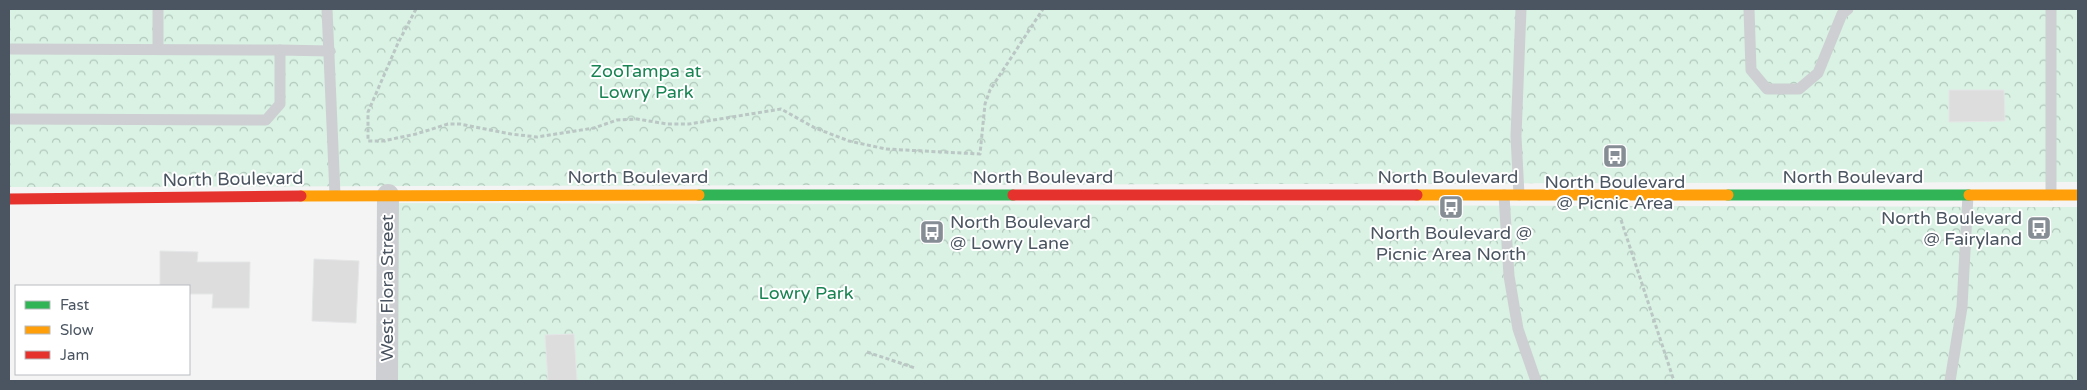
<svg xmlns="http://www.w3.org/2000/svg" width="2087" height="390" viewBox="0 0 2087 390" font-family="'Varela Round',sans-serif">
  <defs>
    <pattern id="park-crowns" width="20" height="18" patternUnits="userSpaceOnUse" patternTransform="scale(1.25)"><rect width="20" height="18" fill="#d9f2e4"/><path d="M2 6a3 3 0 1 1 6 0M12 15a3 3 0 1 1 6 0" fill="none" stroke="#b2c7bc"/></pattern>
  </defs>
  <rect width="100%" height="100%" fill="#f4f4f4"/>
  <!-- park -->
  <g fill="url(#park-crowns)">
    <polygon points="9,9 2078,9 2078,182 9,187"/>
    <polygon points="381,203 2078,207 2078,381 383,381"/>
  </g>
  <!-- building -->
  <g fill="#ddddde" stroke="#e5e6e7">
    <polygon points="1949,90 2004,90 2005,121 1949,122"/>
    <polygon points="160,251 198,252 197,262 250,262 249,308 212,308 213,294 189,294 189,286 160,286"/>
    <polygon points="314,259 359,261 356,323 312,321"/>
    <polygon points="574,334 577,381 548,381 545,335"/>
  </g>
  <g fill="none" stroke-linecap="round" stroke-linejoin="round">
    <!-- path -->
    <g stroke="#bbc7c4" stroke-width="3" stroke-dasharray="4 2.5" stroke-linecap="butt">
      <polyline points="416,9 398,43 368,112 368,141 383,141 416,134 448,124 460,124 511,134 537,137 594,128 617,120 637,119 667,124 689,124 781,109 815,128 849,141 886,149 980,154 985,104 990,90 1043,9"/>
      <polyline points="1621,220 1674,381"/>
      <polyline points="867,352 915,368"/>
    </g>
    <!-- lane -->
    <g stroke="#cecfd2" stroke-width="11">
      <polyline points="158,9 158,49"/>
      <polyline points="327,9 335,195"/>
      <polyline points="1749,9 1751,70 1767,89 1799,89 1818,73 1842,14 1848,9"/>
      <polyline points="9,49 280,50"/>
      <polyline points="9,119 266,120 280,104 280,50 330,51"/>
      <polyline points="1504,195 1509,276 1518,329 1536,381"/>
      <polyline points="1519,195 1516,136 1521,9"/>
      <polyline points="2051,195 2051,9"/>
      <polyline points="1950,381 1962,307 1968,195"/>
    </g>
    <!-- street -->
    <polyline stroke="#cecfd2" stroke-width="22" points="387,381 388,195"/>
    <!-- fast -->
    <g stroke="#30b455" stroke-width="11">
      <polyline points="699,195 1013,195"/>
      <polyline points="1728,195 1969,195"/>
    </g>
    <!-- slow -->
    <g stroke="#ff9f0a" stroke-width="11">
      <polyline points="1417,195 1728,195"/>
      <polyline points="1969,195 2078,195"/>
      <polyline points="301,196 699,195"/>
    </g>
    <!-- jam -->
    <g stroke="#e5322d" stroke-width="11">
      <polyline points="1013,195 1417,195"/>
      <polyline points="9,199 301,196"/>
    </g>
  </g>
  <!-- icons -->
  <defs>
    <symbol id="bus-square" viewBox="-11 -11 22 22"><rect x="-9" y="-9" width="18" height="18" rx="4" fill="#868d94" stroke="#fff"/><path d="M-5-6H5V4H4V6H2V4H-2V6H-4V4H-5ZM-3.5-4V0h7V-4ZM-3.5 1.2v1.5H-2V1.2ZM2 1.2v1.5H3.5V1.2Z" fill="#fff"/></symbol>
  </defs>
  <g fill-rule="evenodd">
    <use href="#bus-square" x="1601" y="142" width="28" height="28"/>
    <use href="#bus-square" x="1437" y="193" width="28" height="28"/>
    <use href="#bus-square" x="2025" y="214" width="28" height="28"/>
    <use href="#bus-square" x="918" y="218" width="28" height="28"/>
  </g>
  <g text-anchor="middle" stroke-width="4" stroke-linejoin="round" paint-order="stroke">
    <!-- park labels -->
    <g font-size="18" fill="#188453" stroke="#fff">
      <text x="646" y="77">ZooTampa at<tspan x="646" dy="21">Lowry Park</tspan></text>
      <text x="806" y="299">Lowry Park</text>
    </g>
    <!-- street labels -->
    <g font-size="18" fill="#4a5561" stroke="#fff">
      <text x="638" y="183">North Boulevard</text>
      <text x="1043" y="183">North Boulevard</text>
      <text x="1448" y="183">North Boulevard</text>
      <text x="1853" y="183">North Boulevard</text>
      <text transform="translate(233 179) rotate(-1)" y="6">North Boulevard</text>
      <text transform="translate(387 288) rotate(-90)" y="6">West Flora Street</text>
    </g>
    <!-- poi labels -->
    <g font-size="18" fill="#4a5561" stroke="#fff">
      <text x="1615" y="188">North Boulevard<tspan x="1615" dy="21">@ Picnic Area</tspan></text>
      <text x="2022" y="224" text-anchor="end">North Boulevard<tspan x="2022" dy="21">@ Fairyland</tspan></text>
      <text x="950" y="228" text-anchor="start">North Boulevard<tspan x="950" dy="21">@ Lowry Lane</tspan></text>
      <text x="1451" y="239">North Boulevard @<tspan x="1451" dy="21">Picnic Area North</tspan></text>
    </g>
  </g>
  <!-- border -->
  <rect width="2087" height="390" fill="none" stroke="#4a5561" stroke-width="20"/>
  <!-- legend -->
  <rect x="15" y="285" width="175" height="90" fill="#ffffff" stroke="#b7bbc0"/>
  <rect x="25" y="301" width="25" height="8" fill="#30b455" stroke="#b7bbc0"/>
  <text x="60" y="310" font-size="15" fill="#4a5561">Fast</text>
  <rect x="25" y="326" width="25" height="8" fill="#ff9f0a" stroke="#b7bbc0"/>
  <text x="60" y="335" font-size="15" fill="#4a5561">Slow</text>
  <rect x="25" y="351" width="25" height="8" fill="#e5322d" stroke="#b7bbc0"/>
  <text x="60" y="360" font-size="15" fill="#4a5561">Jam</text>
</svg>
